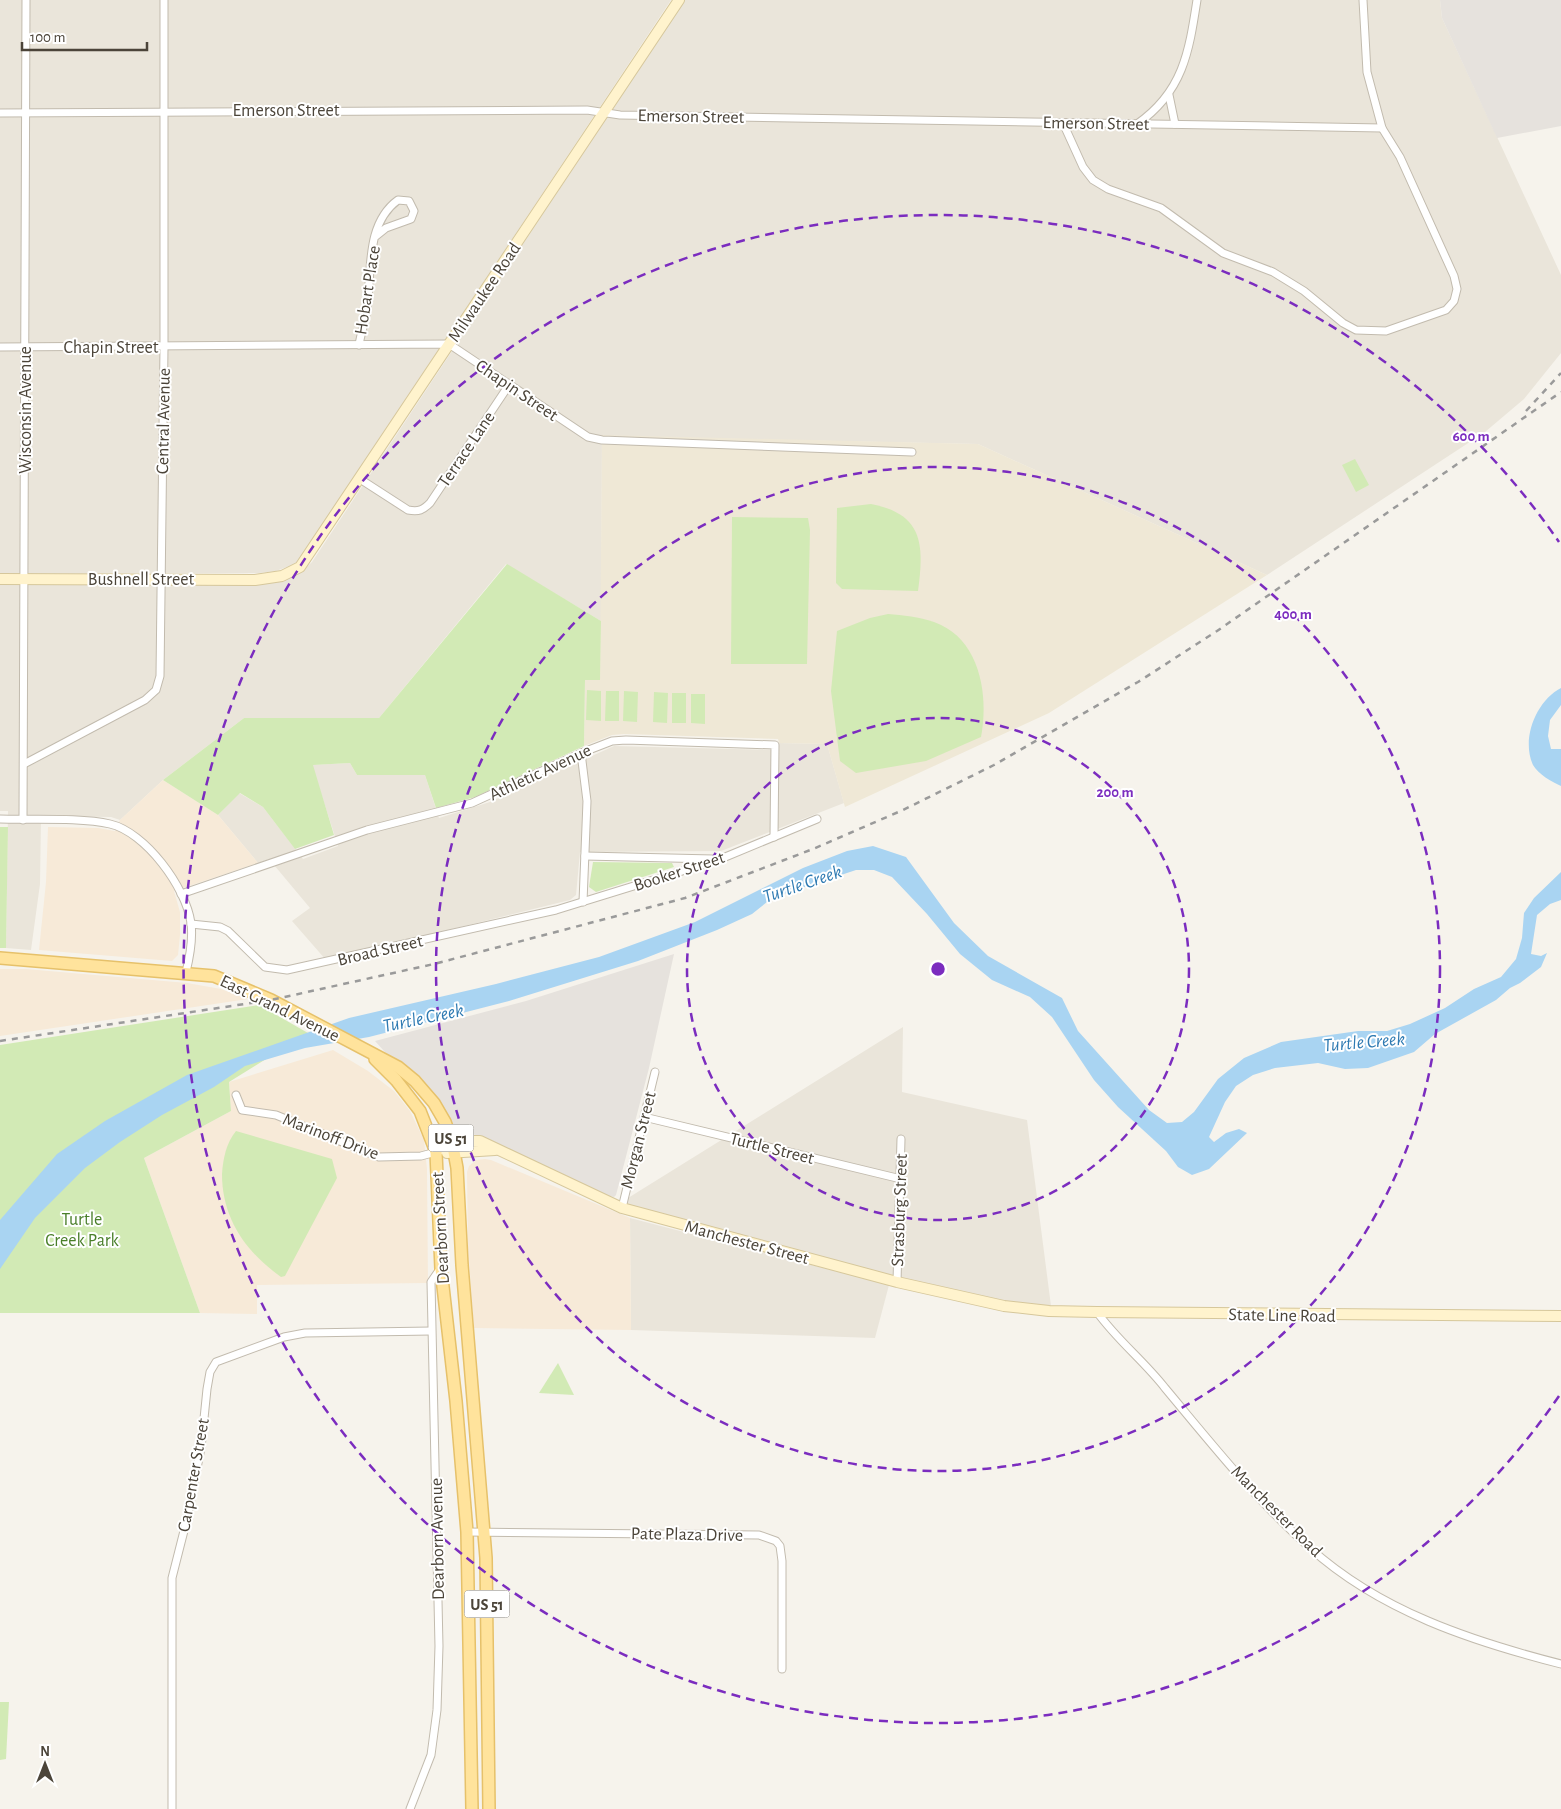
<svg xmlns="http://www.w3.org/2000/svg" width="1561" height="1809" viewBox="0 0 1561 1809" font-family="'Alegreya Sans',sans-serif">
  <rect width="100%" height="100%" fill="#f6f3ec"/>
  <!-- residential -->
  <g fill="#eae5da">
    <polygon points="0,0 671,0 302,556 295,564 276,571 259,573 0,574"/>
    <polygon points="685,0 1440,0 1442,18 1561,275 1561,353 1524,399 1485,432 1267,575 978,444 602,436 601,621 506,564 379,718 244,718 163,780 120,820 111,817 41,816 40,884 31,950 6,948 8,811 0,811 0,585 266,584 285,581 300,573 312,562"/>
    <polygon points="779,743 827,744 844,803 721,851 580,852 576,895 570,900 326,960 292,921 310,908 269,859 258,863 218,815 239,793 263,807 303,859 338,846 312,765 350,763 357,775 425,775 439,818 490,802 614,746 778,750"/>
    <polygon points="903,1027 902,1092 1027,1120 1051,1306 1017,1303 951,1290 682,1222 627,1205 628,1198"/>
    <polygon points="630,1218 889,1285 875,1338 631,1330"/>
  </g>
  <!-- commercial -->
  <g fill="#f7ead8">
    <polygon points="163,780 218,815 258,863 174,891 180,912 180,935 178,955 172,961 39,950 46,882 48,827 98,828 115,831 120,820"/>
    <polygon points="0,969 26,969 187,983 221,989 248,999 0,1036"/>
    <polygon points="333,1050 368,1071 394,1091 410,1111 424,1140 427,1169 428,1283 257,1285 257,1314 200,1313 144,1158 231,1111 229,1082"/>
    <polygon points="485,1159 491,1160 630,1218 631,1330 474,1328 468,1248 467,1172 469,1166 476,1160"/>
  </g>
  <!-- industrial -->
  <g fill="#e6e2dd">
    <polygon points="1440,0 1561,0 1561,126 1497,138 1442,18"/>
    <polygon points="674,954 649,1068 616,1195 614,1197 600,1194 484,1137 455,1130 375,1041 526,1001"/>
  </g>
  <!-- education -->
  <polygon fill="#efe8d6" points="602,435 978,444 1267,575 1049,713 845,807 827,744 779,743 778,739 624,734 612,735 584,746 585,680 600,680"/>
  <!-- green -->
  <g fill="#d2eab5">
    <polygon points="1355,459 1369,485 1356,492 1342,465"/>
    <path d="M871,504C924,514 924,546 918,591L842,589L836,583L837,508Z"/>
    <polygon points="732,517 808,518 810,530 807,664 731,664"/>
    <polygon points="507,564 601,621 600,680 585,680 584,746 475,797 436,808 425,775 357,775 350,763 313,765 334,835 295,849 263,807 240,793 218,815 163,780 244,718 379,718"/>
    <path d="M888,614C903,615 919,617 934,622C980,638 989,695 981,737L926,761L856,773L840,761L831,691L837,631L870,618Z"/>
    <polygon points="587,690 601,691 601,721 586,720"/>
    <polygon points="606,691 619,691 619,721 605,721"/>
    <polygon points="624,691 638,692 637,722 623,721"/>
    <polygon points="654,692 668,693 667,723 653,722"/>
    <rect x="672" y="693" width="14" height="30"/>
    <polygon points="691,694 705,694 705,724 691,723"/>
    <polygon points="0,827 8,827 6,948 0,948"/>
    <polygon points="593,862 672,863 674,867 596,892 589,887"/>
    <polygon points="259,1005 308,1033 229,1082 231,1111 144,1158 200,1313 0,1313 0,1045"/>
    <path d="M236,1131L332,1159L337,1178L285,1276L281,1277C246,1252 222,1219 222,1174C223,1159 226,1143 236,1131Z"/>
    <polygon points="558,1363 574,1395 539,1393"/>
    <polygon points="0,1702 9,1702 6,1759 0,1760"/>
  </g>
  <!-- water -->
  <g fill="#a9d4f2">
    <path d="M1561,688V705L1550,720L1548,736L1551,749H1561V786C1552,782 1538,774 1533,765C1521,739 1536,701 1561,688Z"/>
    <polygon points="873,846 906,857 954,923 988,956 1062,998 1078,1031 1149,1110 1167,1123 1182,1122 1194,1112 1218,1079 1244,1058 1281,1042 1358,1031 1387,1031 1410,1024 1445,1008 1474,989 1501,977 1516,959 1522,938 1524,913 1534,898 1561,872 1561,900 1550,904 1537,915 1531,954 1541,956 1547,953 1541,967 1520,983 1510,988 1496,1000 1435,1034 1414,1052 1368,1068 1345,1069 1318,1063 1275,1068 1253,1075 1236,1086 1225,1102 1209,1137 1214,1142 1226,1133 1239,1129 1247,1133 1209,1169 1192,1175 1178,1167 1166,1151 1118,1107 1094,1080 1052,1017 1030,997 992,980 960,954 927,914 892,877 874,870 856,870 772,898 752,914 717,930 638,961 509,1001 369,1037 305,1048 245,1066 214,1087 162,1115 120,1142 85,1168 35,1218 0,1269 0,1220 57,1154 105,1121 187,1075 349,1018 496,984 599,957 695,922 803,868 847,851"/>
  </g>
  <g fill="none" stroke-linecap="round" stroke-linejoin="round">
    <defs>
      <g id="street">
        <polyline points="1169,95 1175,124"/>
        <polyline points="0,113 587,110 620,115 1382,128"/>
        <polyline points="1063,123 1083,167 1093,180 1108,189 1161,208 1223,253 1273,272 1304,291 1343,323 1356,330 1386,331 1446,310 1454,301 1457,289 1454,276 1400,157 1382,128 1367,72 1363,0"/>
        <path d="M1137,124C1183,92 1189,52 1197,0"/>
        <path d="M359,345C361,332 366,320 367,307C372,272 365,224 398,200L409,201L414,211L411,219L386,228L376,236"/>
        <polyline points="0,347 449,344 588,437 602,440 912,452"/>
        <path d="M360,479L408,510C419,512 423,510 430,503L509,385"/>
        <polyline points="581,753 587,801 583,902"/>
        <polyline points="24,764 145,700 156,690 160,676 164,347 164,0"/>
        <path d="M0,819C31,820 81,817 110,824C145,832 186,887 191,923C193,939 190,956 186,972"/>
        <polyline points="23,820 26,0"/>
        <polyline points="585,856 713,859"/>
        <polyline points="181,894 367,830 472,803 581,753 612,741 626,740 775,745 774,837"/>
        <polyline points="191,924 220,927 228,931 265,967 287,970 556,910 718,860 817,819"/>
        <polyline points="236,1095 242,1110 276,1115 379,1157 421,1156 436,1152"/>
        <polyline points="644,1117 901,1179"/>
        <polyline points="622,1208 655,1072"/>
        <polyline points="897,1282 901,1139"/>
        <path d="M1097,1312C1117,1340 1144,1361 1165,1388C1211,1443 1256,1500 1310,1548C1380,1611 1471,1641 1561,1664"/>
        <polyline points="467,1532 759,1535 776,1541 780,1546 782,1561 782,1669"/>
        <polyline points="172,1809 172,1578 187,1519 201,1448 207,1389 210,1372 216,1362 284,1337 305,1333 431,1331"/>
        <polyline points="410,1809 431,1755 437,1710 439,1646 431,1282 440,1269"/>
      </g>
      <g id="secondary">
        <polyline points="0,579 255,580 282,576 300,567 679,0"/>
        <polyline points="436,1152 452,1141 480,1141 622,1208 897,1282 1004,1306 1049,1311 1097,1312 1561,1316"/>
        <polyline points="447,1153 495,1150"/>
      </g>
      <g id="primary">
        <polyline points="0,958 214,976 271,1000 398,1067 415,1081 434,1103 445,1122 452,1141 457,1168 462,1265 486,1558 489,1809"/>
        <polyline points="375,1059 396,1080 420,1111 436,1152 441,1269 456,1401 467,1532 472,1809"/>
      </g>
    </defs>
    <!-- street casing -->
    <use href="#street" stroke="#c2bbae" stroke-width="9"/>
    <!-- secondary casing -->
    <use href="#secondary" stroke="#d6c79b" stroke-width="12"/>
    <!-- primary casing -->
    <use href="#primary" stroke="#e6c16a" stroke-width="14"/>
    <!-- street -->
    <use href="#street" stroke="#fff" stroke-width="7"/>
    <!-- secondary -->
    <use href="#secondary" stroke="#fff3cd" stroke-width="10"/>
    <!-- primary -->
    <use href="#primary" stroke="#ffe39c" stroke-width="11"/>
    <!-- rail -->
    <g stroke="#9a9a9a" stroke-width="2.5" stroke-dasharray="6 6" stroke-linecap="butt">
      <polyline points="1526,411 1561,373"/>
      <polyline points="0,1041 271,1000 434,964 685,898 813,849 903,810 994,765 1138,682 1217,631 1561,392"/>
    </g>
  </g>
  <!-- distance rings -->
  <g fill="none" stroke="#7b2cbf" stroke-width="2.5" stroke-dasharray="9 6">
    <circle cx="938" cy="969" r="251"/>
    <circle cx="938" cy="969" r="502"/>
    <path d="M1559 1396A754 754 0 1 1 1559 542"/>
  </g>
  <g text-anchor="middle" stroke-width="4" stroke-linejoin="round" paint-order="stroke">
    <!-- shield labels -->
    <g fill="#fff" stroke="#817c74" stroke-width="1">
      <rect x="428.5" y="1124.5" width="45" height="27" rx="4"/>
      <rect x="464.5" y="1590.5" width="45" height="27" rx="4"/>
    </g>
    <g font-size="16" font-weight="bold" fill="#4b4439">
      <text x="451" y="1144">US 51</text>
      <text x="487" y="1610">US 51</text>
    </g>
    <!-- street labels -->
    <g font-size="18" fill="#4b4439" stroke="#fff">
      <text x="286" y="116">Emerson Street</text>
      <text transform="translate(691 116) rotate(1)" y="6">Emerson Street</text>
      <text transform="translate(1096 123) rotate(1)" y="6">Emerson Street</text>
      <text transform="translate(367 290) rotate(-81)" y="6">Hobart Place</text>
      <text transform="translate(484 292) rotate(-56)" y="6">Milwaukee Road</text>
      <text x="111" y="353">Chapin Street</text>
      <text transform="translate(517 390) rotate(34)" y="6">Chapin Street</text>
      <text transform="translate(25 410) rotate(-90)" y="6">Wisconsin Avenue</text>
      <text transform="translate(163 421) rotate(-89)" y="6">Central Avenue</text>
      <text transform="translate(466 449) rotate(-56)" y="6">Terrace Lane</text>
      <text x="141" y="585">Bushnell Street</text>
      <text transform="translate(540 772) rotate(-25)" y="6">Athletic Avenue</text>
      <text transform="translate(679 871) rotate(-18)" y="6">Booker Street</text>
      <text transform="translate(380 950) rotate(-13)" y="6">Broad Street</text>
      <text transform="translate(280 1008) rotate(26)" y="6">East Grand Avenue</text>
      <text transform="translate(331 1136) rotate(21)" y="6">Marinoff Drive</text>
      <text transform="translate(638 1140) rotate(-76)" y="6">Morgan Street</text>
      <text transform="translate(772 1148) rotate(14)" y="6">Turtle Street</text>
      <text transform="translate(899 1210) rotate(-88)" y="6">Strasburg Street</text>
      <text transform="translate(440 1228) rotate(-93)" y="6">Dearborn Street</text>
      <text transform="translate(747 1242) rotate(15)" y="6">Manchester Street</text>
      <text transform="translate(1282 1315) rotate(1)" y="6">State Line Road</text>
      <text transform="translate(193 1475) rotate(-80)" y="6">Carpenter Street</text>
      <text transform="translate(1277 1511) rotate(45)" y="6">Manchester Road</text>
      <text transform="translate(687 1534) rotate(1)" y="6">Pate Plaza Drive</text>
      <text transform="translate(437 1539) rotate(-91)" y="6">Dearborn Avenue</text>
    </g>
    <!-- park labels -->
    <g font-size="18" fill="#4a7f2a" stroke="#fff">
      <text x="82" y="1225">Turtle<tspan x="82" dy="21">Creek Park</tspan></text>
    </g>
    <!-- water labels -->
    <g font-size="19" font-style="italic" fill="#2e7ab2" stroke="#fff">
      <text transform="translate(802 883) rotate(-19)" y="7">Turtle Creek</text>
      <text transform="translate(423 1017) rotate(-12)" y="7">Turtle Creek</text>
      <text transform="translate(1364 1041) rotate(-5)" y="7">Turtle Creek</text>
    </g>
  </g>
  <circle cx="938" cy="969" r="8" fill="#7b2cbf" stroke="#fff" stroke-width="2.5"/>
  <g font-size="15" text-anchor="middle" font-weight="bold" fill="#7b2cbf" stroke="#fff" stroke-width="4" stroke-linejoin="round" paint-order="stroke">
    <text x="1471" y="441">600 m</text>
    <text x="1293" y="619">400 m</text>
    <text x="1115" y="797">200 m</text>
  </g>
  <!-- north arrow -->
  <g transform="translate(45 1764)" stroke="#ffffff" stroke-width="4" paint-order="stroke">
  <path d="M0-4L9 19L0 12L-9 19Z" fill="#4b4439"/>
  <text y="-8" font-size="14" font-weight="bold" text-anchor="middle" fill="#4b4439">N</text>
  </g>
  <!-- scale -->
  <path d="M22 42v8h125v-8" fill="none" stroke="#4b4439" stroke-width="2.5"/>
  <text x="30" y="42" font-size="15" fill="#4b4439" stroke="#ffffff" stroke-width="4" paint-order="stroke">100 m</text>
</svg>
